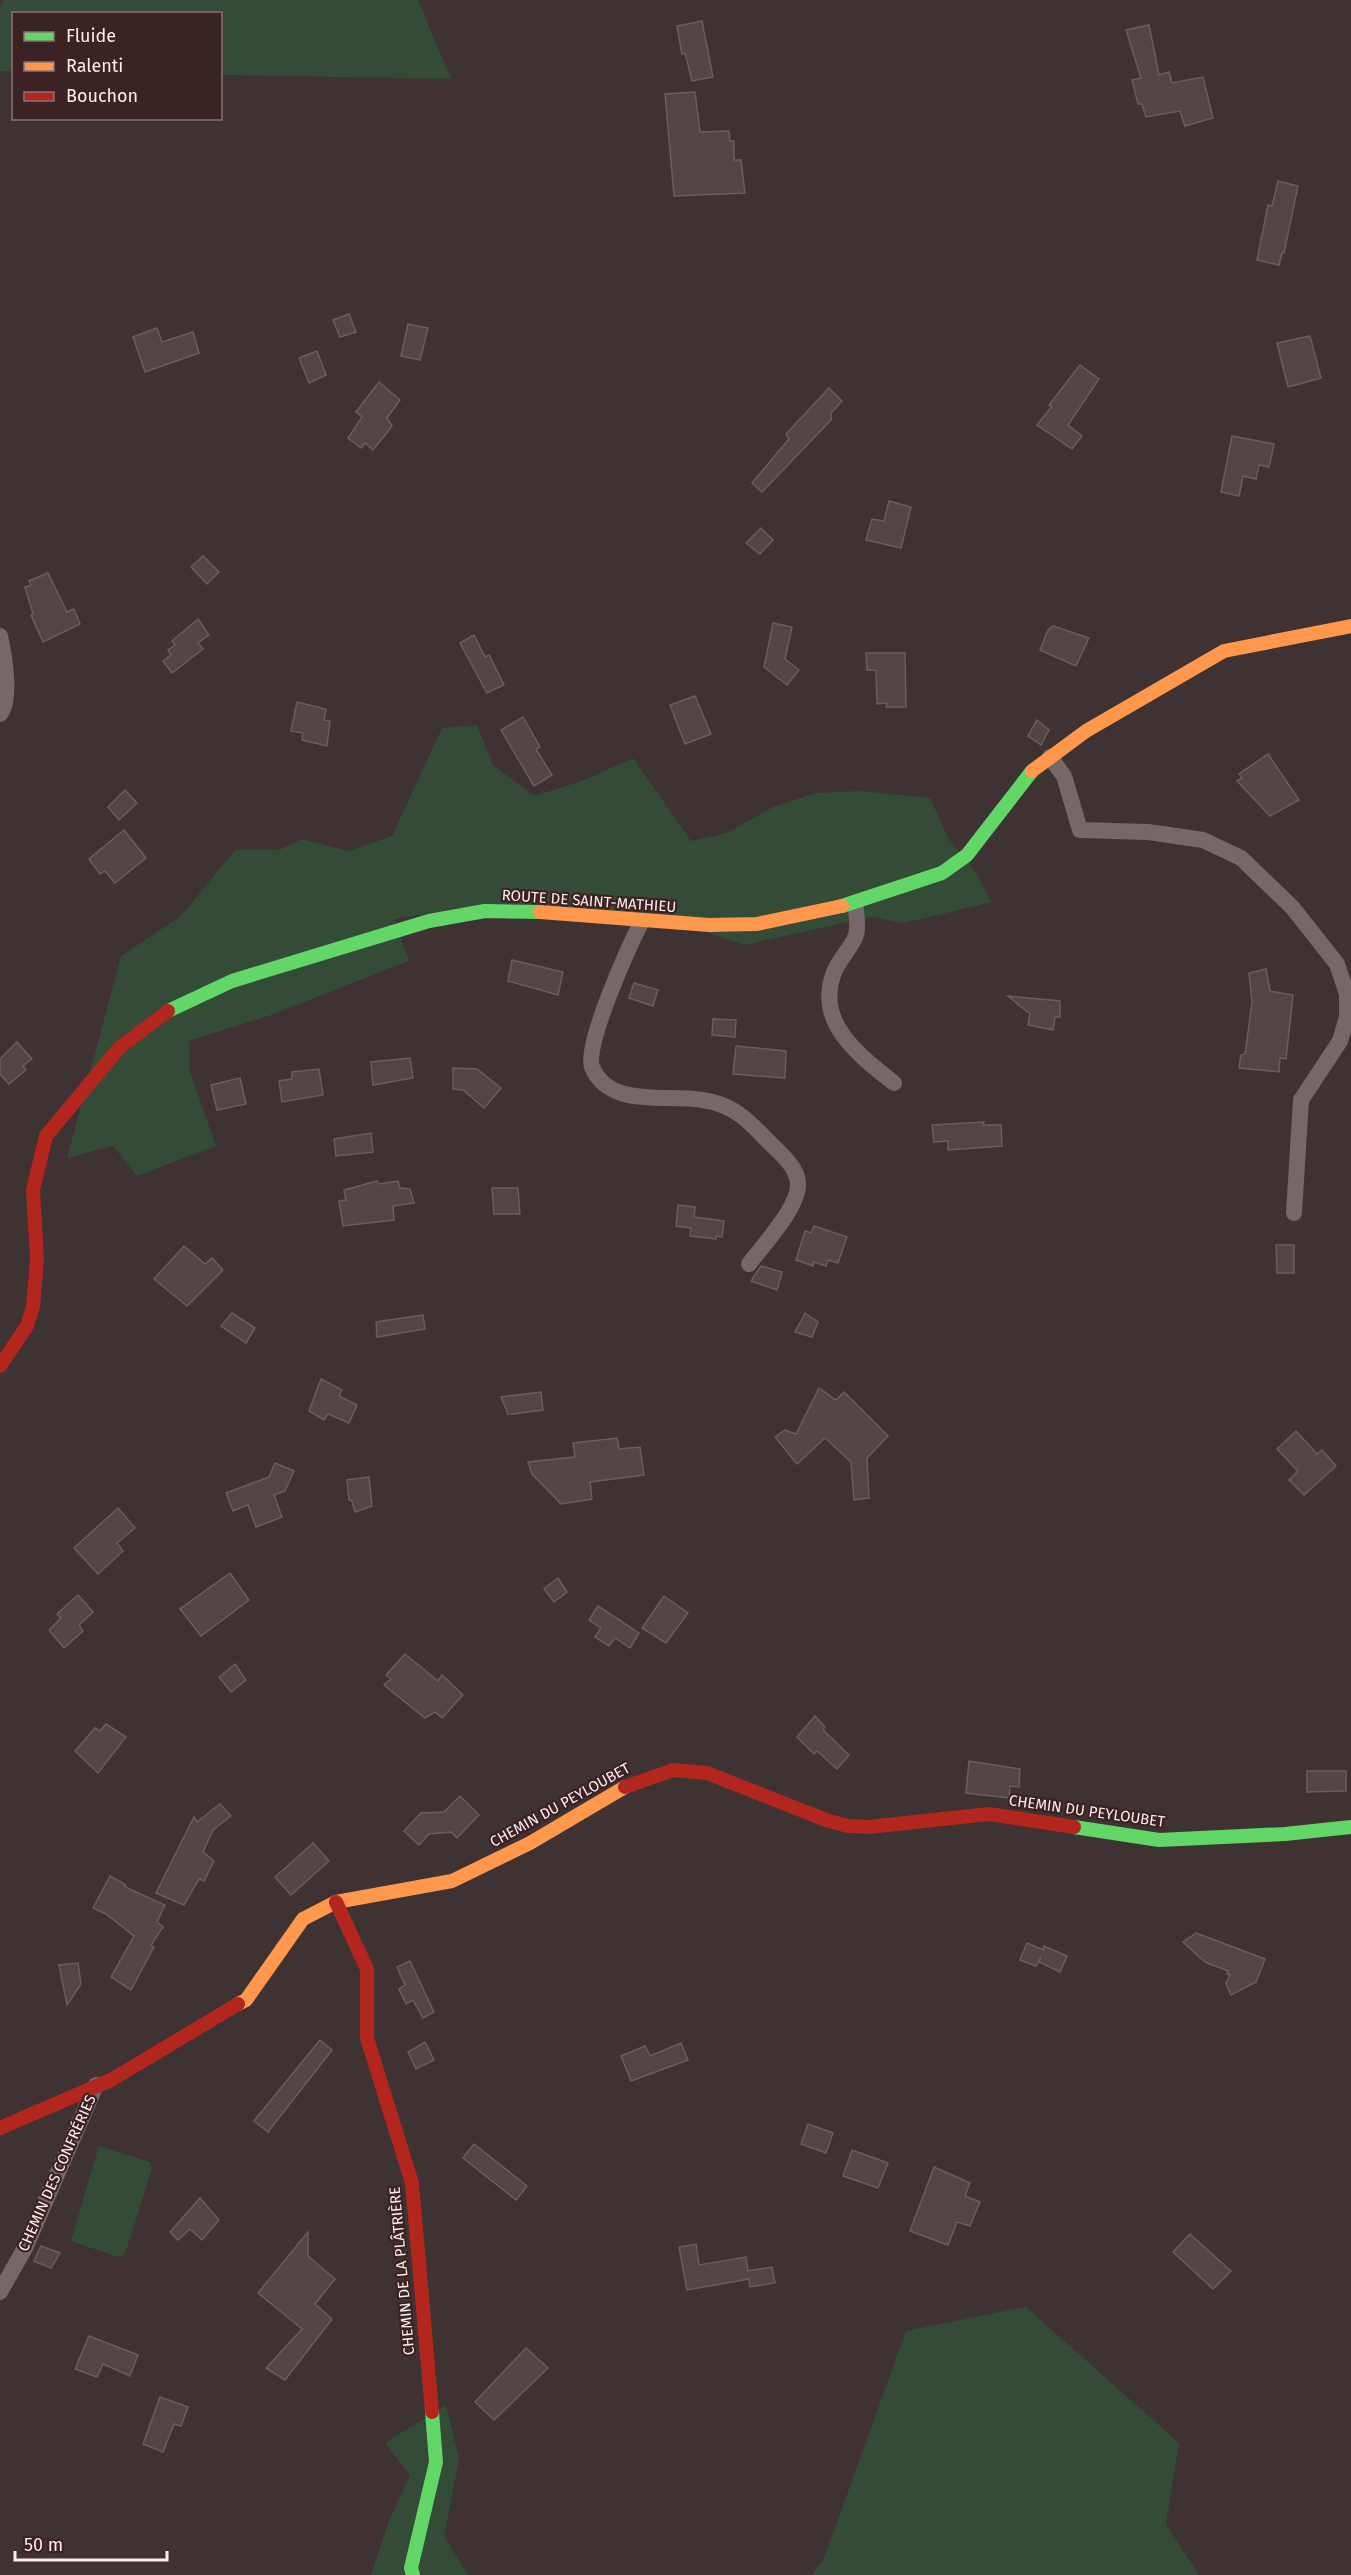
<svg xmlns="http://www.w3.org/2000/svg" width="1351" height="2575" viewBox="0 0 1351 2575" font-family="'Fira Sans',sans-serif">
  <rect width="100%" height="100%" fill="#3f3232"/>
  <!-- green -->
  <g fill="#334b37">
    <polygon points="3,0 418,0 451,79 221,75 220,14 14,14 13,71 0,71 0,8"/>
    <polygon points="477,725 493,765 534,796 582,781 633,758 691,841 727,833 773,807 816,793 862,791 930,798 948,838 973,868 992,902 904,923 871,917 744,945 650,913 461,908 394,919 409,961 271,1015 189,1041 190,1072 216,1146 137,1176 113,1146 67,1158 121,956 181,916 236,849 279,850 302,839 349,851 392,836 442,728"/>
    <polygon points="99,2146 150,2162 152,2168 125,2254 118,2257 71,2241"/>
    <polygon points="1026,2307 1179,2443 1166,2524 1199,2575 811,2575 823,2561 906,2331"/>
    <polygon points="446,2405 459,2459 444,2536 468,2575 371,2575 389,2521 410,2475 385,2443"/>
  </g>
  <!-- building -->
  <g fill="#544545" stroke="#695d5d" stroke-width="1.5">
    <polygon points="702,21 713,77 692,81 685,53 682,54 677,26"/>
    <polygon points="1149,25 1159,75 1169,72 1172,83 1203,77 1213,118 1185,126 1180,111 1146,117 1142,104 1138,104 1132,80 1141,78 1126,30"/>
    <polygon points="695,92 700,132 729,131 730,141 734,141 734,160 741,160 745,193 674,196 665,94"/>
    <polygon points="1278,181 1298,186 1284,253 1282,253 1279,265 1257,260 1268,205 1272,206"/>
    <polygon points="349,314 356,332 340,337 333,320"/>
    <polygon points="408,324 428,328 420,360 401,356"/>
    <polygon points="157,328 162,342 193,332 199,353 145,372 133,337"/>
    <polygon points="1310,336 1321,378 1288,387 1277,343"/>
    <polygon points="317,351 326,375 309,383 299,358"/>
    <polygon points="1080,365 1099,379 1068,425 1082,436 1072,449 1037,425 1052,406 1049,405"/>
    <polygon points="379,382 400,400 387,418 392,426 385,435 373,450 365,443 361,448 348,438 362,417 356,412"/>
    <polygon points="829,388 842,401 831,413 831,420 762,492 752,483 789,439 786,434"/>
    <polygon points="1232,436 1274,444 1269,467 1259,465 1256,479 1243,476 1239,496 1221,492"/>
    <polygon points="889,501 911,507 901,548 866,540 872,519 884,521"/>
    <polygon points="761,528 773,540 760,554 746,543"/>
    <polygon points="203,556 219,572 207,584 191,567"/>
    <polygon points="48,573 67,612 74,609 80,624 43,642 31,615 33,614 25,587 31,585 29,581"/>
    <polygon points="198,619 209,635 198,643 203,649 172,673 163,661 171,655 168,650 175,645 172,641"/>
    <polygon points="773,623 792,627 785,659 799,670 787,685 764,667"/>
    <polygon points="1053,626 1089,638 1076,666 1040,650 1048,630"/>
    <polygon points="474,635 485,657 489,655 504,685 487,693 460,643"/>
    <polygon points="866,653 905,653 906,707 886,707 887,703 877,704 876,670 867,670"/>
    <polygon points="695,696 711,734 685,744 670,705"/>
    <polygon points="297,702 326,709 324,720 330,721 327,746 302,740 303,733 291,731"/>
    <polygon points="523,717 540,747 536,749 552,775 534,786 501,730"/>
    <polygon points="1037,720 1049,730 1041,745 1028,736"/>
    <polygon points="1268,754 1299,800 1270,816 1237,781 1242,778 1239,774"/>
    <polygon points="125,790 137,803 119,820 108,807"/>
    <polygon points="124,830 146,858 115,883 105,871 100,874 89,859"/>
    <polygon points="512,960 563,972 558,995 508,981"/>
    <polygon points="1266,969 1270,991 1293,995 1286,1059 1280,1058 1279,1072 1239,1068 1241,1055 1245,1054 1252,1002 1249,973"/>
    <polygon points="634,983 658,990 653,1006 629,998"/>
    <polygon points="1008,996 1060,1001 1060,1017 1055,1017 1053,1030 1028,1025 1030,1014"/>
    <polygon points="713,1019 736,1020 735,1037 712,1035"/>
    <polygon points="17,1042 32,1059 23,1066 26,1070 9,1084 0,1074 0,1059"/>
    <polygon points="736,1046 786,1051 785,1078 733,1074"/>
    <polygon points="410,1058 413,1078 373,1085 371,1062"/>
    <polygon points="453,1068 477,1069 501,1088 484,1108 463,1090 453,1089"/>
    <polygon points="319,1069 323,1095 282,1102 279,1081 292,1079 292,1072"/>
    <polygon points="240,1078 246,1104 217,1110 211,1085"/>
    <polygon points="984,1122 983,1125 1001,1125 1002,1146 948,1150 948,1141 934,1142 932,1125"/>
    <polygon points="371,1133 373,1152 336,1156 334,1139"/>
    <polygon points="377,1181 378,1184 398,1181 400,1188 410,1189 414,1203 393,1206 394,1220 343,1226 339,1201 346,1200 344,1190"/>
    <polygon points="492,1188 518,1188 520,1214 494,1214"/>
    <polygon points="678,1205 695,1207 694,1217 724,1221 722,1237 716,1236 716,1239 690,1236 691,1228 676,1226"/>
    <polygon points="814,1226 847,1237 838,1263 828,1260 826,1266 814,1262 813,1266 796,1260 805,1231 811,1233"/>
    <polygon points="1276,1245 1294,1245 1294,1273 1277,1273"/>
    <polygon points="184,1246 205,1264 212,1258 223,1270 187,1306 154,1279"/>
    <polygon points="761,1266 782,1272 777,1290 751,1281"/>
    <polygon points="232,1313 255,1328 246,1343 221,1326"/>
    <polygon points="805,1313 818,1322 812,1337 795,1332"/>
    <polygon points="423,1315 425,1329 377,1337 376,1322"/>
    <polygon points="321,1379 342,1390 339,1396 357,1405 349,1423 328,1414 324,1420 309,1411"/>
    <polygon points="819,1388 836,1400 844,1392 888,1436 867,1458 869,1498 854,1500 851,1462 825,1438 797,1464 775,1437 785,1430 796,1434"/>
    <polygon points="541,1392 543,1410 513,1414 508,1414 501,1397"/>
    <polygon points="1296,1431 1317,1454 1322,1450 1336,1466 1304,1495 1289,1480 1298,1471 1277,1449"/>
    <polygon points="617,1438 619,1449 640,1447 644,1475 590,1482 592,1499 561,1504 532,1474 528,1462 575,1457 573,1443"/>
    <polygon points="275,1463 294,1471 285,1491 274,1495 282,1517 256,1527 248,1505 233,1511 226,1493 269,1477"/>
    <polygon points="369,1477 372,1506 355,1512 352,1501 349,1500 347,1480"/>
    <polygon points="118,1508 135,1528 117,1543 123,1551 98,1574 74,1548"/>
    <polygon points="230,1573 249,1600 201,1636 180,1609"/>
    <polygon points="558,1578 567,1592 554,1602 544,1589"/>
    <polygon points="78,1595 93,1612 79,1625 83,1631 64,1648 49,1630 61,1618 57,1614"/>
    <polygon points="664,1596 688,1613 666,1643 642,1628"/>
    <polygon points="598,1606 639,1633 630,1648 615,1638 609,1646 595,1637 601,1628 589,1620"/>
    <polygon points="405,1654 438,1681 442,1675 463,1695 442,1718 435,1712 425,1718 384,1685 391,1679 386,1675"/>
    <polygon points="235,1664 246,1680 231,1692 219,1677"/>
    <polygon points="815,1716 825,1727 823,1730 849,1755 837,1769 817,1751 814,1754 797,1737"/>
    <polygon points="106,1724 126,1737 98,1773 75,1751 95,1728 100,1731"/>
    <polygon points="969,1761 1020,1769 1019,1787 1010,1786 1009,1798 966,1793"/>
    <polygon points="1307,1771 1346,1771 1346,1791 1307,1792"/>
    <polygon points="460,1796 479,1815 457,1838 451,1832 429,1834 419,1845 404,1831 421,1813 444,1812"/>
    <polygon points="220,1804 231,1816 213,1830 203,1852 214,1861 204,1881 199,1879 184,1905 156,1893 194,1817 197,1822"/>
    <polygon points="313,1843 329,1861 291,1895 275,1877"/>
    <polygon points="110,1876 126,1885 125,1887 165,1905 157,1922 163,1927 151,1945 154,1947 131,1990 111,1977 134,1936 106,1914 93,1908"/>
    <polygon points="1196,1933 1265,1959 1256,1982 1231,1995 1226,1983 1230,1975 1227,1974 1228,1971 1205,1962 1183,1942"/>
    <polygon points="1027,1943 1043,1950 1044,1946 1067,1956 1060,1972 1039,1962 1041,1957 1036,1966 1020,1960"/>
    <polygon points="410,1961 434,2012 423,2018 413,2000 406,2004 399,1989 405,1985 397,1967"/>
    <polygon points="78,1963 81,1984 67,2005 59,1965"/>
    <polygon points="320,2040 332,2050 268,2132 254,2121"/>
    <polygon points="425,2042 434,2060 416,2069 408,2052"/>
    <polygon points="681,2043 688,2060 631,2081 621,2056 645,2046 650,2056"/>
    <polygon points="808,2124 833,2133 826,2153 801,2144"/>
    <polygon points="474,2144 527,2186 516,2200 463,2158"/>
    <polygon points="852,2150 888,2163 878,2188 843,2176"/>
    <polygon points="934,2167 970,2183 965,2196 980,2202 970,2226 957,2222 948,2245 910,2231"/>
    <polygon points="200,2198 219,2220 202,2240 190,2229 178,2240 170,2232"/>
    <polygon points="308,2232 308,2256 335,2279 315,2304 332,2319 285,2380 266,2368 302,2329 258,2293"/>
    <polygon points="1190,2234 1231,2271 1213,2289 1173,2252"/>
    <polygon points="696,2244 699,2265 746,2257 748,2271 772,2267 775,2283 750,2287 749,2279 687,2290 679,2247"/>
    <polygon points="41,2246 60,2253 51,2268 34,2261"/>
    <polygon points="89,2336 138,2355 130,2376 103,2364 97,2377 75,2369"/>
    <polygon points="526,2348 548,2368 494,2420 475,2402"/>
    <polygon points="160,2397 188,2407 181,2426 174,2424 163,2452 143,2444"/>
  </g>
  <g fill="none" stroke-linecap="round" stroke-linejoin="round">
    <!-- street -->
    <g stroke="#776868" stroke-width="16">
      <path d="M0,636C4,653 12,701 0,714"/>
      <polyline points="1050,757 1064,776 1080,830 1148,832 1203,840 1241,858 1292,907 1337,964 1347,994 1347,1017 1340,1041 1301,1100 1294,1213"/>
      <path d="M855,903C856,912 859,926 856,935C851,949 838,960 833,975C816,1024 860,1056 894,1083"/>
      <path d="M642,921C630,944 584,1045 592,1067C611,1113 678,1090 716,1103C740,1110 753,1126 770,1143C781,1154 797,1167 798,1183C800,1206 763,1245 749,1264"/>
      <polyline points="0,2292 25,2248 96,2085"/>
    </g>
    <!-- fast -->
    <g stroke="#63d668" stroke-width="14">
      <polyline points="842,906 942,873 967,855 1032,771"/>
      <polyline points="168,1011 232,981 429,921 485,911 540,912"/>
      <polyline points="1074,1827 1159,1840 1285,1834 1351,1827"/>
      <polyline points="413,2575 411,2568 436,2462 432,2412"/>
    </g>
    <!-- slow -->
    <g stroke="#ff974d" stroke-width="14">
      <polyline points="1032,771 1086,731 1224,651 1351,626"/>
      <polyline points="540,912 709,925 757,924 842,906"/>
      <polyline points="238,2004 246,2000 303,1919 336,1902 452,1881 530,1843 625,1787"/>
    </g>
    <!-- jam -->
    <g stroke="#b3261e" stroke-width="14">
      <polyline points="0,1366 27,1326 33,1307 37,1259 33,1190 46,1136 119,1048 168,1011"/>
      <polyline points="625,1787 673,1770 707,1773 826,1820 848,1826 869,1827 989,1814 1074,1827"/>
      <polyline points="336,1902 367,1969 367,2038 412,2183 432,2412"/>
      <polyline points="0,2128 111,2080 238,2004"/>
    </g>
  </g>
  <g text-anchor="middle" stroke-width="4.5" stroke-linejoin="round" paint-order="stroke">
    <!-- street labels -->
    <g font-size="15" fill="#feeced" stroke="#3b2223">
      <text transform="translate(589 901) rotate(4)" y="5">ROUTE DE SAINT-MATHIEU</text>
      <text transform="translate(560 1805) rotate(-29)" y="5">CHEMIN DU PEYLOUBET</text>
      <text transform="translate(1087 1811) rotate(8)" y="5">CHEMIN DU PEYLOUBET</text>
      <text transform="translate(57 2173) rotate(-66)" y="5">CHEMIN DES CONFRÉRIES</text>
      <text transform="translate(402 2271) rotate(-95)" y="5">CHEMIN DE LA PLÂTRIÈRE</text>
    </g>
  </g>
  <!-- legend -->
  <rect x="12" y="12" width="210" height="108" fill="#3b2223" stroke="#897374" stroke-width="1.5"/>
  <rect x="24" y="32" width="30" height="9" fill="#63d668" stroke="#897374" stroke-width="1.5"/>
  <text x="66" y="42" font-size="18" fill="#feeced">Fluide</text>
  <rect x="24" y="62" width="30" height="9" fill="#ff974d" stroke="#897374" stroke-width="1.5"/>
  <text x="66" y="72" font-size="18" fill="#feeced">Ralenti</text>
  <rect x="24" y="92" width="30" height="9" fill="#b3261e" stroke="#897374" stroke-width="1.5"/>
  <text x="66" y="102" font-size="18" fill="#feeced">Bouchon</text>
  <!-- scale -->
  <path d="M15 2551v9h152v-9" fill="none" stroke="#feeced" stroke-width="3"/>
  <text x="24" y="2551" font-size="18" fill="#feeced" stroke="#3b2223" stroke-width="4.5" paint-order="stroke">50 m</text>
</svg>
